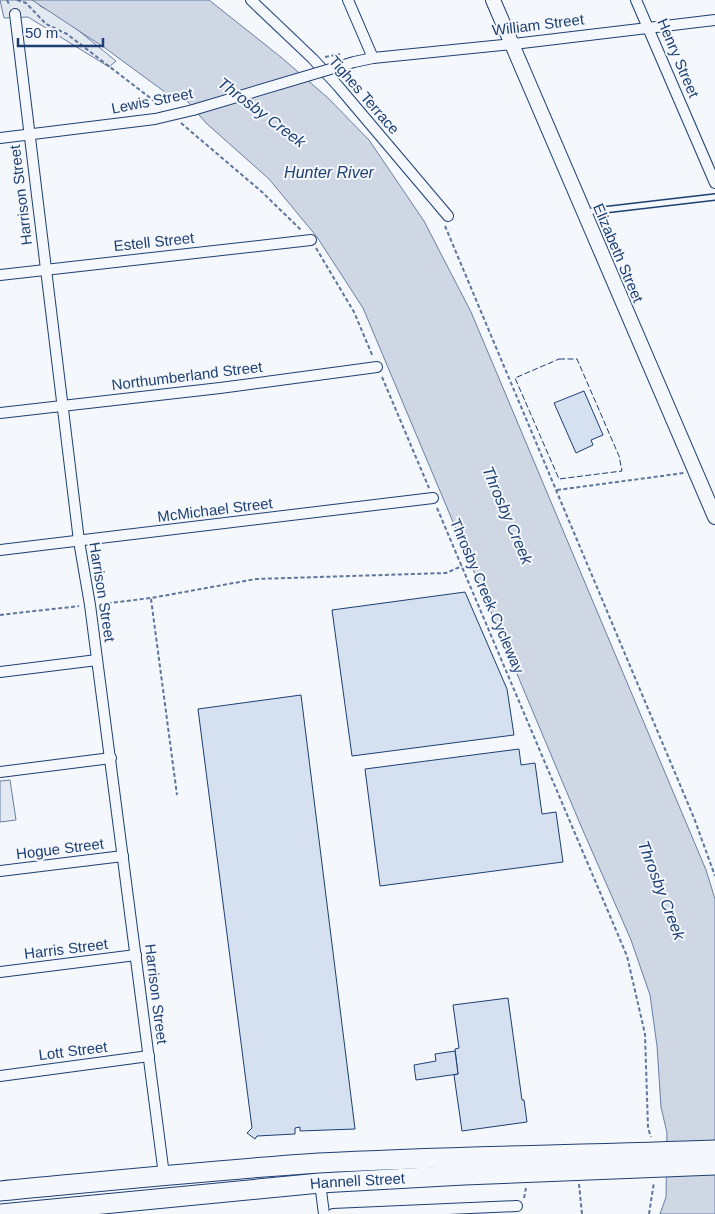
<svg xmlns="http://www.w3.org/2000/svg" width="715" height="1214" viewBox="0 0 715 1214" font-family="Helvetica,sans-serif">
  <rect width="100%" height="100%" fill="#f4f7fb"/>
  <!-- green -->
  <g fill="#e3e9f0" stroke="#687fa3">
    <polygon points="0,0 38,0 40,6 63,18 116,61 109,67 28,17 4,18"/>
    <polygon points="10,780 16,820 0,822 0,781"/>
  </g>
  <!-- water -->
  <polygon fill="#cfd7e4" stroke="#687fa3" points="32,0 209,0 282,58 328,98 369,140 424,221 471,312 706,870 715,899 715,1214 660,1214 666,1197 667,1133 661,1107 657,1046 650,995 631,940 581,826 363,308 317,237 269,179 206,123 187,101 173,98 105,48"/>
  <!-- building -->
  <g fill="#d5e0f0" stroke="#1d3f73">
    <polygon points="584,391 603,435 591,440 593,445 576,453 554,403"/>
    <polygon points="465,592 507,689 514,735 352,756 332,610"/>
    <polygon points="301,695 355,1129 300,1131 300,1127 295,1128 295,1134 257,1136 255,1139 247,1133 252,1128 198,709"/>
    <polygon points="519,749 521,765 535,763 542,814 556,812 563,862 380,886 365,769"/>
    <polygon points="508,998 522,1100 524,1100 527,1122 462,1131 454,1075 458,1074 455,1049 459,1048 453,1005"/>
    <polygon points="455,1051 458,1074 416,1080 414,1065 436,1061 435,1054"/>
  </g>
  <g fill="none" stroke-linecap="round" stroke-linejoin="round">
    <defs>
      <polyline id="lane" points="586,212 715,197"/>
      <g id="street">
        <polyline points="251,0 313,59 338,86 448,216"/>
        <polyline points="348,0 373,58"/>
        <polyline points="636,0 715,183"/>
        <polyline points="15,14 79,541 90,605 164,1175"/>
        <polyline points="354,62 373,58 522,43 715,20"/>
        <polyline points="0,138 155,119 193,110"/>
        <polyline points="0,275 311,240"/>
        <polyline points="0,413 220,388 377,367"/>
        <polyline points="0,550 433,498"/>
        <polyline points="0,672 97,660"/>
        <polyline points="0,772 111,758"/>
        <polyline points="0,871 123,856"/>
        <polyline points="0,972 136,955"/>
        <polyline points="0,1076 149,1056"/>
        <polyline points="320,1183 324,1214"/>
        <polyline points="333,1214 517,1206"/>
      </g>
      <polyline id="secondary" points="493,0 715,517"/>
      <g id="highway">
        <path d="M0,1191C106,1181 213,1170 319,1163C451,1156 583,1155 715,1150"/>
        <path id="s1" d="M0,1214L320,1183L464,1175L715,1165"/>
      </g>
    </defs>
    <!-- lane casing -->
    <use href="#lane" stroke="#1d3f73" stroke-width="8"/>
    <!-- street casing -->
    <use href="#street" stroke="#1d3f73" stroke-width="12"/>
    <!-- secondary casing -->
    <use href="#secondary" stroke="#1d3f73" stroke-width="16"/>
    <!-- highway casing -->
    <use href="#highway" stroke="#1d3f73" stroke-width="21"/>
    <!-- path -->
    <g stroke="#5e769c" stroke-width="2" stroke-dasharray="4 2.5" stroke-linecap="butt">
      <polyline points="7,0 10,6"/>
      <polyline points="17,0 26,3 46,24 67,34 162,107"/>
      <polyline points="325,57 340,54"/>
      <polyline points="181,123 262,192 302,231"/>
      <polyline points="445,226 694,818 715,876"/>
      <polyline points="316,248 354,312 373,357"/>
      <polyline points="382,377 429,488"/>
      <polyline points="557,490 684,473"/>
      <polyline points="437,508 627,956 645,1034 648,1128 651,1137"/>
      <polyline points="151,599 177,795"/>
      <polyline points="101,604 151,598 256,579 446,573 462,566"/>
      <polyline points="0,615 79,606"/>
      <polyline points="579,1184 582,1214"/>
      <polyline points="524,1198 526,1188"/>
      <polyline points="649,1214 654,1182"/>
    </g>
    <!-- lane -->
    <use href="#lane" stroke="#f4f7fb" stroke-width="5"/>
    <!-- street -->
    <use href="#street" stroke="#f4f7fb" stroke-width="10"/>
    <!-- secondary -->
    <use href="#secondary" stroke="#f4f7fb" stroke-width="14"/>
    <!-- highway -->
    <use href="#highway" stroke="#f4f7fb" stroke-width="19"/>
    <defs>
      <polyline id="street-bridge" points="193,110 354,62"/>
    </defs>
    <!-- street-bridge casing -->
    <use href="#street-bridge" stroke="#1d3f73" stroke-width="12" stroke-linecap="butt"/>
    <!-- street-bridge -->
    <use href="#street-bridge" stroke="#f4f7fb" stroke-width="10"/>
    <!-- fence -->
    <polygon stroke="#1d3f73" stroke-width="1" stroke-dasharray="6 2.5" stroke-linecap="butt" points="559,359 577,359 619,456 622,471 559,479 515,378"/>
  </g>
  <g text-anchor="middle" stroke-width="4" stroke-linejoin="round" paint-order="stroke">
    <!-- street labels -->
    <g font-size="15" fill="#1d3f73" stroke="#f4f7fb">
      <text transform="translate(538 25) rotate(-7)" y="5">William Street</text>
      <text transform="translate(678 58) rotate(67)" y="5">Henry Street</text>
      <text transform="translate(364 95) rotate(49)" y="5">Tighes Terrace</text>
      <text transform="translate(152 101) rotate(-11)" y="5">Lewis Street</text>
      <text transform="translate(21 195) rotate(-97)" y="5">Harrison Street</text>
      <text transform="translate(154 242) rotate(-6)" y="5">Estell Street</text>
      <text transform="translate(618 253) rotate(67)" y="5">Elizabeth Street</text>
      <text transform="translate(187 376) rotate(-7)" y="5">Northumberland Street</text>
      <text transform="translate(215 510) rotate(-7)" y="5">McMichael Street</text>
      <text transform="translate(102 592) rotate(81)" y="5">Harrison Street</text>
      <text transform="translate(487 596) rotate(67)" y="5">Throsby Creek Cycleway</text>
      <text transform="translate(60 849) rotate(-7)" y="5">Hogue Street</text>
      <text transform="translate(66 949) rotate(-7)" y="5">Harris Street</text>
      <text transform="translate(156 994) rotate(83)" y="5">Harrison Street</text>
      <text transform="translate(73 1051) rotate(-7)" y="5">Lott Street</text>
      <text dy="5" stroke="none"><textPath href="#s1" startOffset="359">Hannell Street</textPath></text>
    </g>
    <!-- water labels -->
    <g font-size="16" font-style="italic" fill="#1d3f73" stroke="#f4f7fb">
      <text transform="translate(262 112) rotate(37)" y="6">Throsby Creek</text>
      <text x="329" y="178">Hunter River</text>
      <text transform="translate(508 515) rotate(67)" y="6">Throsby Creek</text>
      <text transform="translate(662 890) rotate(69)" y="6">Throsby Creek</text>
    </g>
  </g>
  <!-- scale -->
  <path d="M18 38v8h85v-8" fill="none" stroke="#1d3f73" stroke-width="2.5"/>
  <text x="25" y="38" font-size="15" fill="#1d3f73" stroke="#f4f7fb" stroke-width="4" paint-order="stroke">50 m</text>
</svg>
